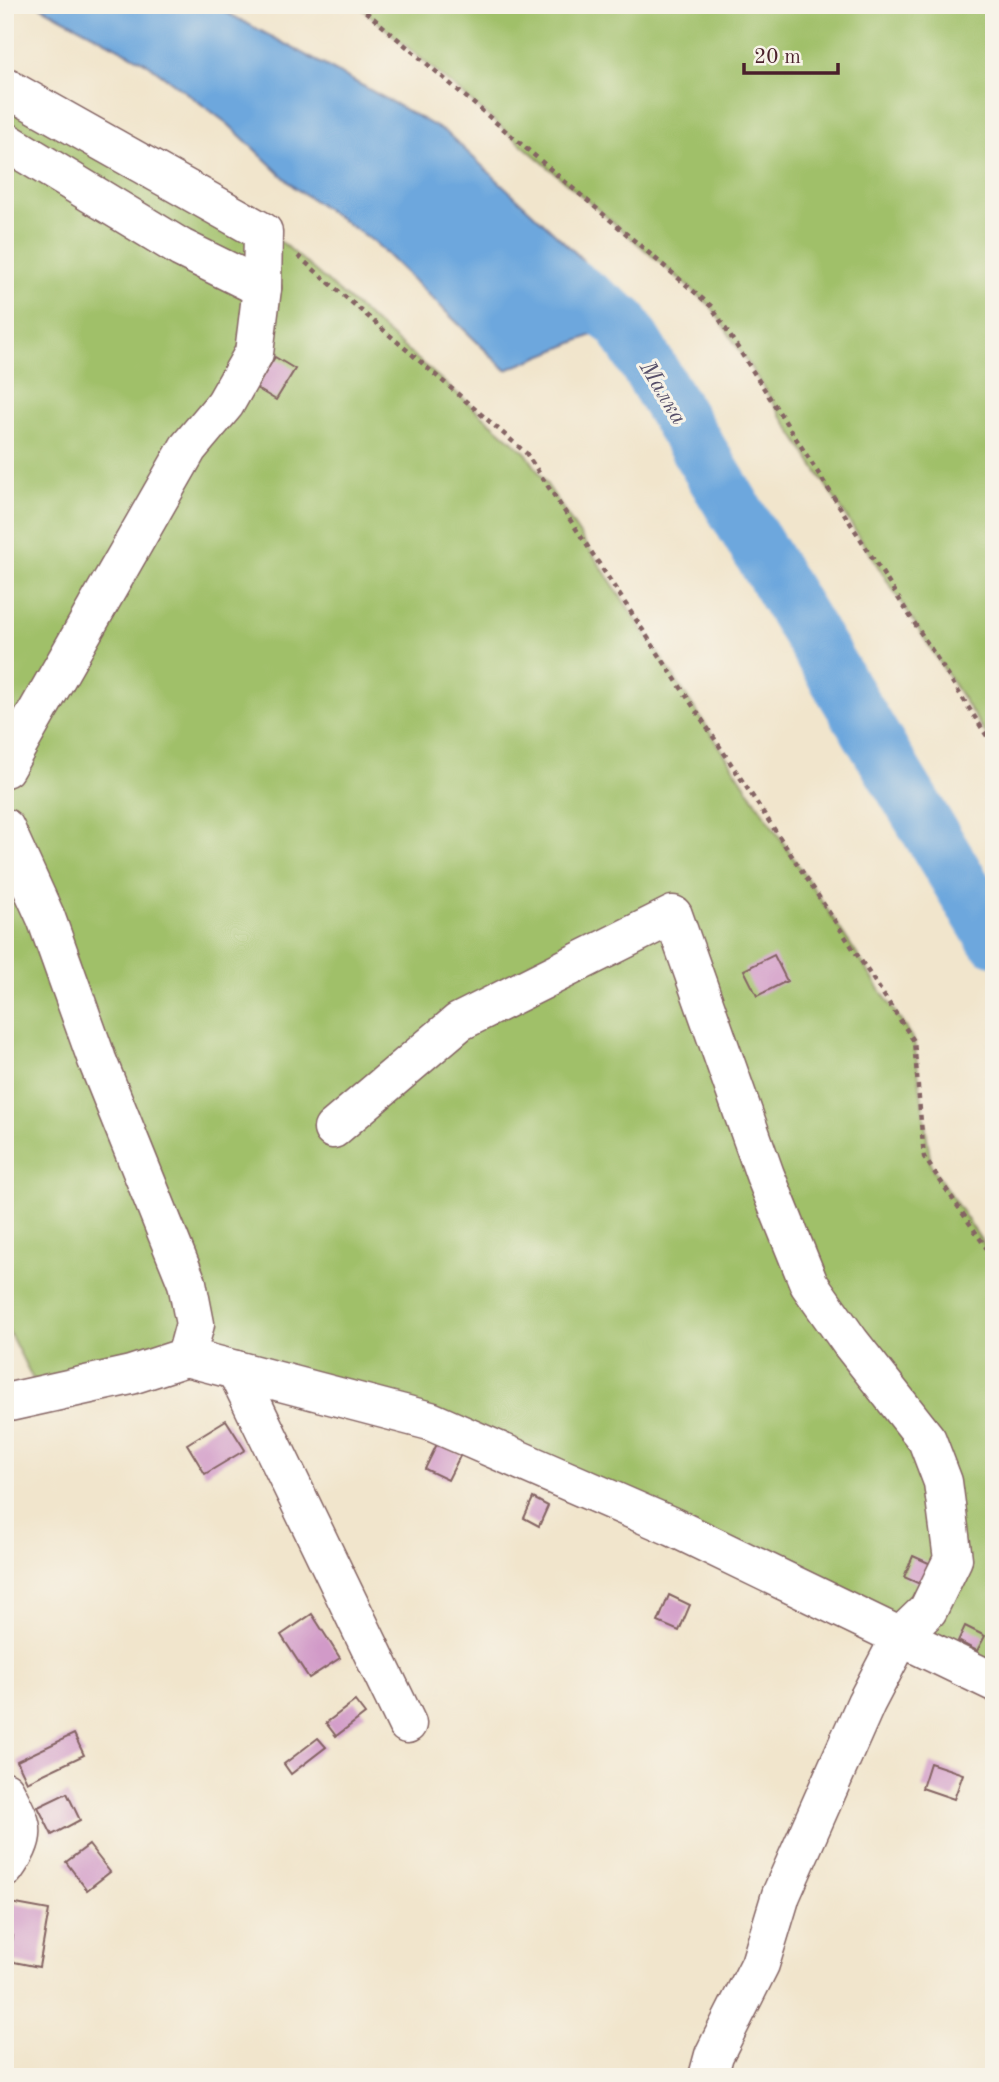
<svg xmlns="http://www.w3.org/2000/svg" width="999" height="2082" viewBox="0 0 999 2082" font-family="'Old Standard TT',serif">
  <rect width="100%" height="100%" fill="#f7f3e8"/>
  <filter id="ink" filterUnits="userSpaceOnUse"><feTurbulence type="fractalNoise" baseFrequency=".0143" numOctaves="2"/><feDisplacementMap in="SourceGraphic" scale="14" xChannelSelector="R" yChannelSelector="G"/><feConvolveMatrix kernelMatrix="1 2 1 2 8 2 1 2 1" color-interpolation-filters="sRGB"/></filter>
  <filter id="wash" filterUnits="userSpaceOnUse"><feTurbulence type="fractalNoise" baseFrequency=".00686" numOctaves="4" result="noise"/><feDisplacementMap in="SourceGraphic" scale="28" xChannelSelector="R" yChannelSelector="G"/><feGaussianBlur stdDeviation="1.57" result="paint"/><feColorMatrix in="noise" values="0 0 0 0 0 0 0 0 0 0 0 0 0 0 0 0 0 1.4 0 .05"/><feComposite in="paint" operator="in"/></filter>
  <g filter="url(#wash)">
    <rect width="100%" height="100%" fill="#f1e5cc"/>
    <!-- green -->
    <g fill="#a0c069" stroke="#75704a" stroke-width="2">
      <polygon points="358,5 994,5 994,747 711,306"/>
      <polygon points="5,87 284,244 526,453 914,1041 931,1166 994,1259 994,1682 430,1421 186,1357 41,1395 5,1324"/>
    </g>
    <!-- water -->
    <polygon fill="#6da7dd" stroke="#5c6384" stroke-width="2" points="38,5 213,5 361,85 447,133 581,258 622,323 506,370 374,242 295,188 228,124 145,62"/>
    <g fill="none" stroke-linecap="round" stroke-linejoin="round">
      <!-- river -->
      <polyline stroke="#6da7dd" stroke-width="56" points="559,278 622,323 994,938"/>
    </g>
    <g id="blocks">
      <!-- building -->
      <g fill="#d19ac8">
        <polygon points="275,357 295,369 276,400 256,388"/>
        <polygon points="774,955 787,981 757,996 744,970"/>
        <polygon points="226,1420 245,1450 205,1474 187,1444"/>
        <polygon points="437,1444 461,1454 448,1480 425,1469"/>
        <polygon points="533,1498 548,1506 539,1526 524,1518"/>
        <polygon points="913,1556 940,1568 931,1589 904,1577"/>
        <polygon points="669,1595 690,1605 679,1631 658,1622"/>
        <polygon points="312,1614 340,1658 309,1678 281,1635"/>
        <polygon points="965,1626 985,1636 977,1651 958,1641"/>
        <polygon points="355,1701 365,1714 336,1736 326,1723"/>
        <polygon points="74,1734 84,1755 27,1782 17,1761"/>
        <polygon points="318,1738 326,1747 291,1774 284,1764"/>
        <polygon points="930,1763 963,1774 954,1799 922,1788"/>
        <polygon points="67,1793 80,1820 52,1835 38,1807"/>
        <polygon points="89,1845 110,1872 87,1890 66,1862"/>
        <polygon points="5,1902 49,1910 39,1967 9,1961 13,1936 5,1934"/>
      </g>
    </g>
  </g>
  <g filter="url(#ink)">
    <use href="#blocks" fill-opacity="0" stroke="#846463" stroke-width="2"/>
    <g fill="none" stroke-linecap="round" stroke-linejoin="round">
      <defs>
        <g id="minor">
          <polyline points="5,87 263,232 262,288 254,353 225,404 188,448 5,768"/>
          <polyline points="5,141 181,248 262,288"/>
          <polyline points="5,828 46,918 97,1060 187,1283 195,1324 186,1357 131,1375 5,1403"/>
          <polyline points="333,1129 459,1022 673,915 765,1175 809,1284 850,1342 927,1440 943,1482 953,1559 928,1610 901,1636 866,1703 781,1895 760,1964 714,2055 708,2077"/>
          <polyline points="186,1357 430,1421 673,1527 994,1682"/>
          <polyline points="236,1370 407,1724"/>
          <path d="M5,1791C23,1827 30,1832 5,1868"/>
        </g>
      </defs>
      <!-- minor casing -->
      <use href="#minor" stroke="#846463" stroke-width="41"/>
      <!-- path -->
      <g stroke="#846463" stroke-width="4.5" stroke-dasharray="5 5" stroke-linecap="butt">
        <polyline points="358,5 711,306 994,747"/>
        <polyline points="298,256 526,453 914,1041 924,1157 994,1259"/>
      </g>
      <!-- minor -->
      <use href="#minor" stroke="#fff" stroke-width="38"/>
    </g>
  </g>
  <g text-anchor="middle" stroke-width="6" stroke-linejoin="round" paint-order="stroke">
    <!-- water labels -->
    <g font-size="23" font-style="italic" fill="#564f69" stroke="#f7f3e8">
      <text transform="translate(664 392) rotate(59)" y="8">Малка</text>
    </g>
  </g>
  <!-- margin -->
  <rect width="999" height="2082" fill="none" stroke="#f7f3e8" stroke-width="28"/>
  <!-- scale -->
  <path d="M744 63v10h94v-10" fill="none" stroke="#4a1f2b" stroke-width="3.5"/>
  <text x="754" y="63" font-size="21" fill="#4a1f2b" stroke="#f7f3e8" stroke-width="5" paint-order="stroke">20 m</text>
</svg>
